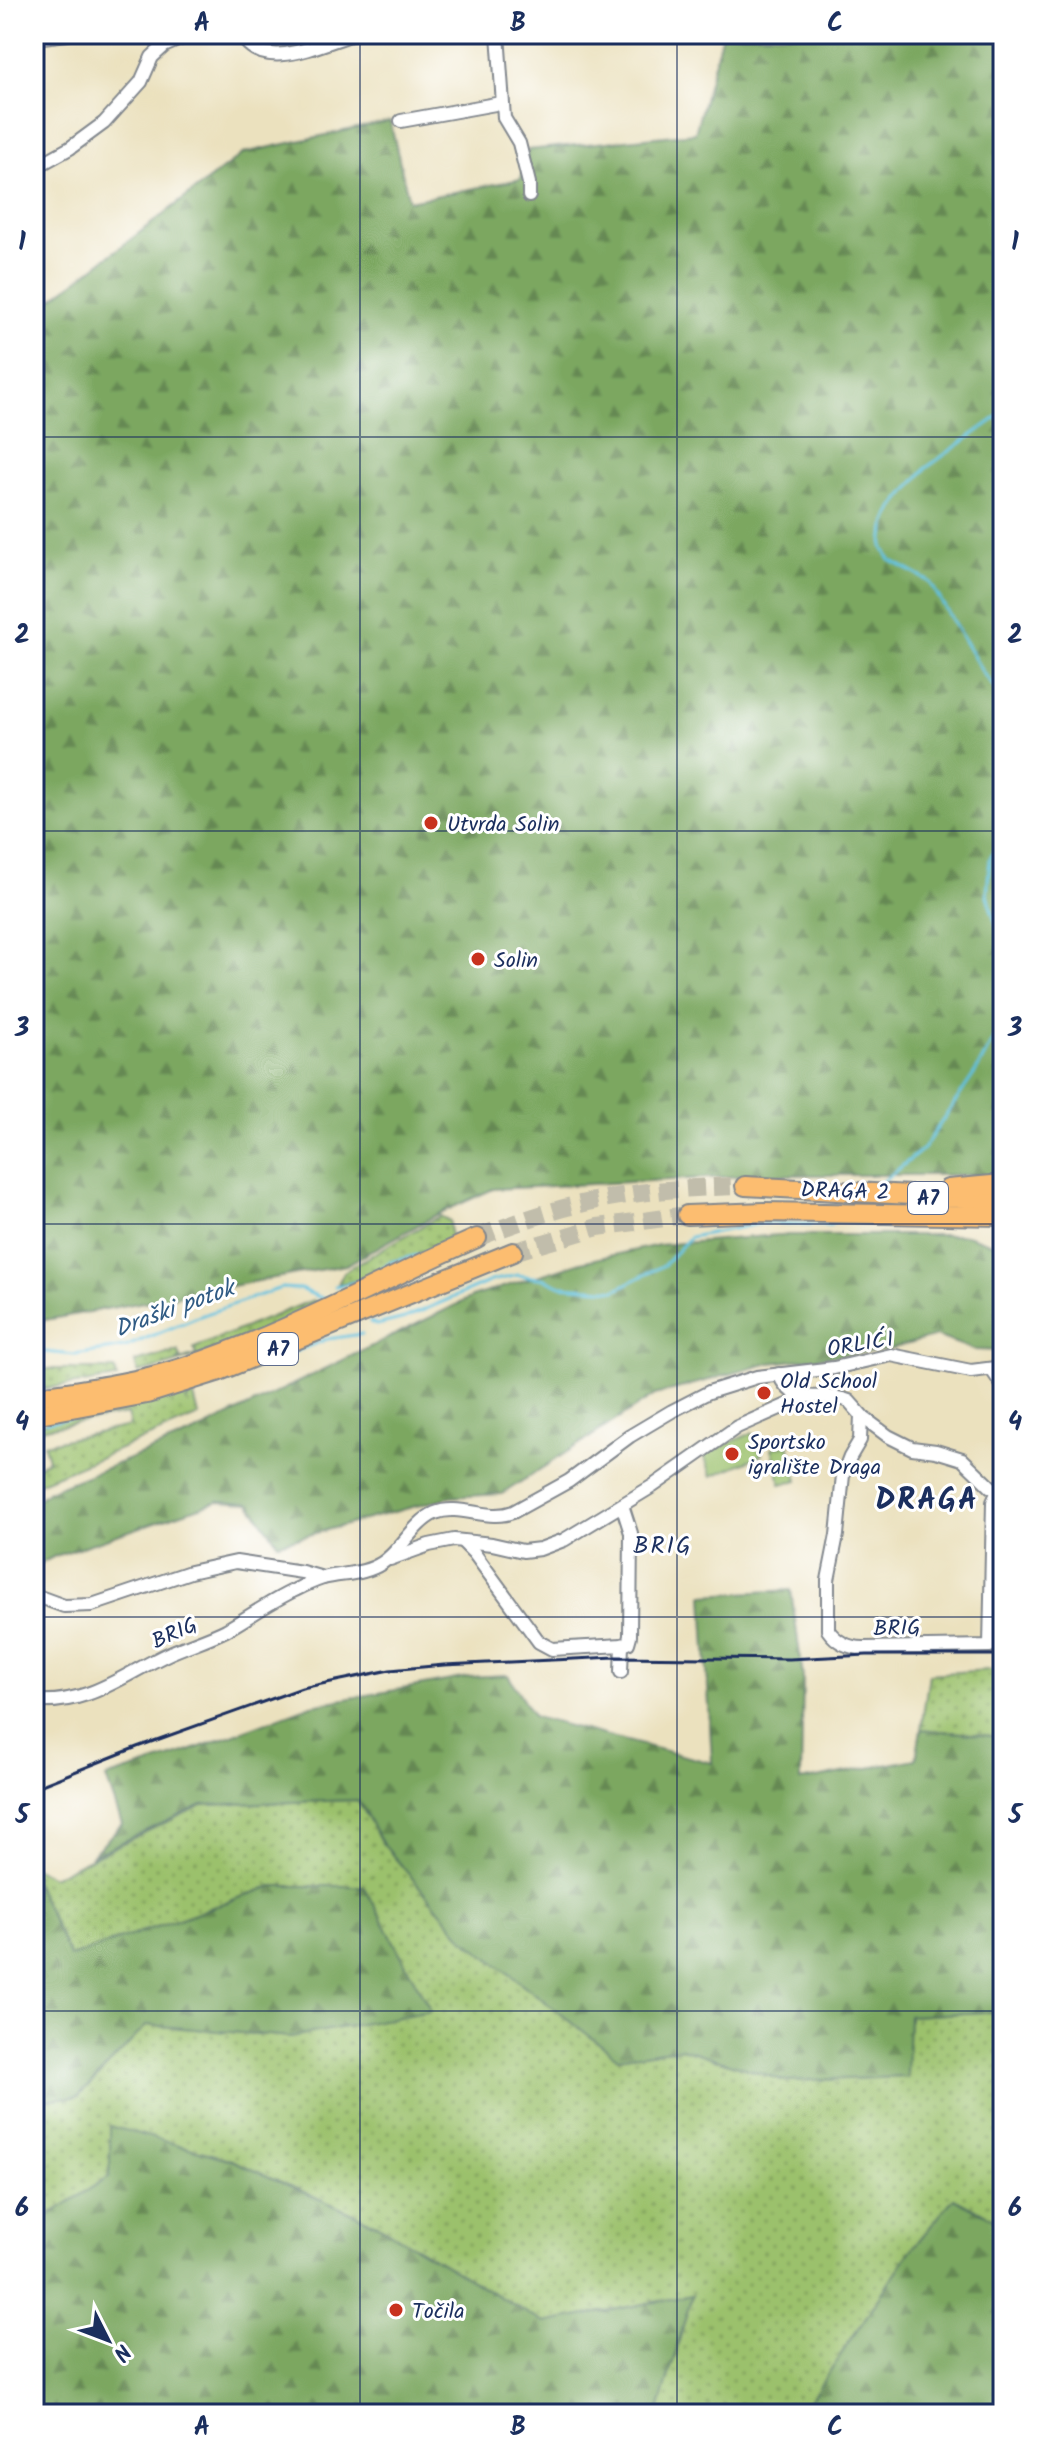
<svg xmlns="http://www.w3.org/2000/svg" width="1037" height="2448" viewBox="0 0 1037 2448" font-family="Kalam,sans-serif">
  <defs>
    <pattern id="grass-dots" width="8" height="8" patternUnits="userSpaceOnUse" patternTransform="scale(2)"><rect width="8" height="8" fill="#9bc16c"/><path d="M2 2h.1M6 6h.1" fill="none" stroke="#7e9d5c" stroke-width="1.8" stroke-linecap="round"/></pattern>
    <pattern id="forest-firs" width="22" height="20" patternUnits="userSpaceOnUse" patternTransform="scale(2)"><rect width="22" height="20" fill="#7ca760"/><path d="M5 1l3.5 6h-7zM16 11l3.5 6h-7z" fill="#658852"/></pattern>
  </defs>
  <rect width="100%" height="100%" fill="#fff"/>
  <filter id="ink" filterUnits="userSpaceOnUse"><feTurbulence type="fractalNoise" baseFrequency=".0125" numOctaves="2"/><feDisplacementMap in="SourceGraphic" scale="16" xChannelSelector="R" yChannelSelector="G"/><feConvolveMatrix kernelMatrix="1 2 1 2 8 2 1 2 1" color-interpolation-filters="sRGB"/></filter>
  <filter id="wash" filterUnits="userSpaceOnUse"><feTurbulence type="fractalNoise" baseFrequency=".006" numOctaves="4" result="noise"/><feDisplacementMap in="SourceGraphic" scale="32" xChannelSelector="R" yChannelSelector="G"/><feGaussianBlur stdDeviation="1.8" result="paint"/><feColorMatrix in="noise" values="0 0 0 0 0 0 0 0 0 0 0 0 0 0 0 0 0 1.4 0 .05"/><feComposite in="paint" operator="in"/></filter>
  <g filter="url(#wash)">
    <rect width="100%" height="100%" fill="#ebe1be"/>
    <!-- grass -->
    <g fill="url(#grass-dots)" stroke="#5b7865" stroke-width="2">
      <polygon points="440,1216 450,1221 450,1233 453,1237 416,1255 391,1261 367,1279 338,1284 344,1272 356,1264"/>
      <path d="M313,1300L317,1303L310,1307L311,1309C255,1336 198,1359 138,1373L135,1362L178,1351L181,1357L177,1361L196,1355L194,1348Z"/>
      <polygon points="34,1369 115,1369 117,1378 34,1390"/>
      <polygon points="190,1390 186,1402 193,1392 199,1416 34,1485 34,1469 48,1460 44,1444 130,1426 127,1414 45,1428 34,1433 34,1425 146,1404"/>
      <polygon points="1003,1669 1003,1754 998,1757 1001,1737 921,1729 929,1674"/>
      <polygon points="358,1800 382,1843 618,2058 682,2048 785,2081 906,2077 909,2016 1003,2011 1003,2224 954,2198 911,2250 801,2414 658,2414 692,2295 544,2323 376,2224 229,2159 110,2127 110,2176 34,2225 34,2101 79,2096 146,2025 291,2037 272,1886 70,1957 34,1881 34,1867 52,1877 202,1805"/>
    </g>
    <!-- forest -->
    <g fill="url(#forest-firs)" stroke="#4c6b5f" stroke-width="2">
      <polygon points="722,34 1003,34 1003,1175 766,1175 493,1189 438,1214 346,1265 34,1322 34,313 244,153 390,121 409,201 521,179 528,150 695,133"/>
      <polygon points="778,1235 967,1235 998,1246 1003,1277 1003,1351 974,1350 936,1336 887,1350 770,1363 655,1395 502,1494 450,1497 278,1543 249,1503 218,1501 55,1556 34,1567 34,1503 48,1491 192,1434 472,1297 581,1262 659,1245"/>
      <polygon points="791,1590 803,1677 801,1781 916,1759 921,1729 1001,1737 998,1756 1003,1754 1003,2011 909,2016 907,2077 785,2081 682,2048 618,2058 464,1939 382,1843 358,1800 202,1805 90,1857 122,1824 106,1778 184,1753 312,1705 468,1677 508,1675 534,1717 712,1763 703,1595"/>
      <polygon points="34,1881 70,1957 273,1886 364,1886 431,2011 291,2037 147,2025 79,2096 34,2101"/>
      <polygon points="110,2126 229,2159 376,2224 544,2323 692,2295 658,2414 34,2414 34,2225 110,2176"/>
      <polygon points="954,2198 1003,2224 1003,2414 801,2414 911,2250"/>
    </g>
    <!-- garden -->
    <g fill="#9bc16c" stroke="#5b7865" stroke-width="2">
      <polygon points="752,1433 762,1455 712,1476 703,1454"/>
      <polygon points="789,1444 798,1480 781,1484 772,1448"/>
    </g>
    <g fill="none" stroke-linecap="round" stroke-linejoin="round">
      <!-- stream -->
      <g stroke="#60c1de" stroke-width="3">
        <polyline points="1003,413 926,468 893,508 885,527 883,547 890,560 930,582 983,673 1003,698"/>
        <polyline points="1003,836 990,858 987,895 1003,945"/>
        <polyline points="880,1184 923,1149 977,1070 1003,1021"/>
        <polyline points="335,1286 368,1280 391,1262 418,1255"/>
        <polyline points="370,1322 377,1325 405,1318 491,1281 518,1275 546,1279 561,1286 615,1290 664,1265 690,1237 764,1223 830,1225 837,1220"/>
        <polyline points="34,1351 75,1355 125,1347 200,1316 281,1288 300,1289 324,1299"/>
        <polyline points="232,1376 327,1339 362,1334"/>
        <polyline points="46,1422 101,1412"/>
      </g>
    </g>
  </g>
  <g filter="url(#ink)">
    <g fill="none" stroke-linecap="round" stroke-linejoin="round">
      <!-- highway-tunnel -->
      <g stroke="#c1bdab" stroke-width="18" stroke-dasharray="18 9" stroke-linecap="butt">
        <path d="M477,1238C572,1199 642,1188 745,1186"/>
        <polyline points="513,1252 598,1227 687,1215"/>
      </g>
      <defs>
        <g id="minor">
          <path d="M241,34C262,75 321,43 354,34"/>
          <polyline points="498,34 504,118 519,143 529,183 529,196"/>
          <polyline points="34,38 68,34"/>
          <polyline points="401,121 501,103"/>
          <polyline points="34,168 70,148 104,123 141,82 152,57 164,46 191,34"/>
          <polyline points="992,1370 1003,1386"/>
          <path d="M779,1374C793,1409 822,1390 849,1401L864,1418L888,1436L912,1448L936,1451L962,1459L991,1487L1003,1493"/>
          <path d="M861,1415L860,1440L850,1457L843,1475L837,1535L828,1580V1630C837,1643 849,1648 864,1648L990,1646L993,1502L998,1491"/>
          <polyline points="462,1541 474,1553 539,1642 552,1649 622,1645 628,1643 630,1636 631,1533 622,1505"/>
          <polyline points="390,1559 429,1545 454,1540 492,1544 523,1551 540,1549 564,1540 653,1486 737,1427 805,1397"/>
          <polyline points="34,1595 64,1606 92,1605 190,1572 236,1562 302,1572 323,1578"/>
          <polyline points="621,1672 622,1645"/>
          <path d="M34,1701C90,1705 122,1675 170,1653C188,1645 208,1639 226,1630C249,1617 271,1601 295,1590C303,1586 314,1581 323,1578C343,1573 364,1575 382,1563C402,1550 413,1523 435,1513C460,1503 488,1522 513,1512L569,1481L630,1436L672,1411L709,1392L757,1377L834,1368L891,1355L971,1371L1003,1367"/>
        </g>
        <g id="highway">
          <polyline points="745,1186 1003,1200"/>
          <polyline points="948,1189 1003,1184"/>
          <polyline points="687,1215 764,1212 1003,1216"/>
          <path d="M34,1397C85,1389 135,1383 184,1367C286,1334 379,1281 477,1238"/>
          <polyline points="34,1415 147,1394 217,1372 513,1252"/>
        </g>
      </defs>
      <!-- minor casing -->
      <use href="#minor" stroke="#83888e" stroke-width="16"/>
      <!-- highway casing -->
      <use href="#highway" stroke="#83888e" stroke-width="22"/>
      <!-- minor -->
      <use href="#minor" stroke="#fff" stroke-width="12"/>
      <!-- highway -->
      <use href="#highway" stroke="#fcbd6f" stroke-width="18"/>
      <!-- rail -->
      <polyline stroke="#1b2f5e" stroke-width="3" points="34,1788 137,1747 302,1688 390,1670 444,1665 616,1657 789,1659 867,1655 1003,1655"/>
    </g>
  </g>
  <!-- grid -->
  <path fill="none" stroke="#1b2f5e" stroke-width="2" stroke-opacity="0.55" d="M360,34V2414M677,34V2414M34,437H1003M34,831H1003M34,1224H1003M34,1617H1003M34,2011H1003"/>
  <!-- markers -->
  <g fill="#c8321e" stroke="#fff" stroke-width="3">
    <circle cx="431" cy="823" r="8"/>
    <circle cx="478" cy="959" r="8"/>
    <circle cx="764" cy="1393" r="8"/>
    <circle cx="732" cy="1454" r="8"/>
    <circle cx="396" cy="2310" r="8"/>
  </g>
  <g text-anchor="middle" stroke-width="6" stroke-linejoin="round" paint-order="stroke">
    <!-- shield labels -->
    <g fill="#fff" stroke="#5f6d8e" stroke-width="2">
      <rect x="908" y="1182" width="40" height="32" rx="6"/>
      <rect x="258" y="1333" width="40" height="32" rx="6"/>
    </g>
    <g font-size="20" font-weight="bold" fill="#1b2f5e">
      <text x="928" y="1205">A7</text>
      <text x="278" y="1356">A7</text>
    </g>
    <!-- poi labels -->
    <g font-size="22" fill="#1b2f5e" stroke="#fff" text-anchor="start">
      <text x="447" y="831">Utvrda Solin</text>
      <text x="494" y="967">Solin</text>
      <text x="780" y="1388">Old School<tspan x="780" dy="25">Hostel</tspan></text>
      <text x="748" y="1449">Sportsko<tspan x="748" dy="25">igralište Draga</tspan></text>
      <text x="412" y="2318">Točila</text>
    </g>
    <!-- street labels -->
    <g font-size="22" fill="#1b2f5e" stroke="#fff">
      <text transform="translate(845 1190) rotate(2)" y="8">DRAGA 2</text>
      <text transform="translate(860 1343) rotate(-9)" y="8">ORLIĆI</text>
      <text transform="translate(897 1627) rotate(-1)" y="8">BRIG</text>
      <text transform="translate(174 1632) rotate(-24)" y="8">BRIG</text>
    </g>
    <!-- water labels -->
    <g font-size="24" font-style="italic" fill="#305b84" stroke="#fff">
      <text transform="translate(174 1308) rotate(-20)" y="8">Draški potok</text>
    </g>
    <!-- neighbourhood labels -->
    <g font-size="24" letter-spacing="2" fill="#1b2f5e" stroke="#fff">
      <text x="663" y="1553">BRIG</text>
    </g>
    <!-- district labels -->
    <g font-size="30" font-weight="bold" letter-spacing="2" fill="#1b2f5e" stroke="#fff">
      <text x="927" y="1509">DRAGA</text>
    </g>
  </g>
  <!-- margin -->
  <rect width="1037" height="2448" fill="none" stroke="#fff" stroke-width="88"/>
  <!-- north arrow -->
  <g transform="translate(108 2340) rotate(132)" stroke="#ffffff" stroke-width="6" paint-order="stroke">
  <path d="M0-6L14 30L0 20L-14 30Z" fill="#1b2f5e"/>
  <text y="-12" font-size="22" font-weight="bold" text-anchor="middle" fill="#1b2f5e">N</text>
  </g>
  <rect x="44" y="44" width="949" height="2360" fill="none" stroke="#1b2f5e" stroke-width="3"/>
  <g font-size="26" text-anchor="middle" font-weight="bold" fill="#1b2f5e">
    <text x="202" y="31">A</text>
    <text x="518" y="31">B</text>
    <text x="835" y="31">C</text>
    <text x="22" y="250">1</text>
    <text x="1015" y="250">1</text>
    <text x="22" y="643">2</text>
    <text x="1015" y="643">2</text>
    <text x="22" y="1036">3</text>
    <text x="1015" y="1036">3</text>
    <text x="22" y="1430">4</text>
    <text x="1015" y="1430">4</text>
    <text x="22" y="1823">5</text>
    <text x="1015" y="1823">5</text>
    <text x="22" y="2216">6</text>
    <text x="1015" y="2216">6</text>
    <text x="202" y="2435">A</text>
    <text x="518" y="2435">B</text>
    <text x="835" y="2435">C</text>
  </g>
</svg>
